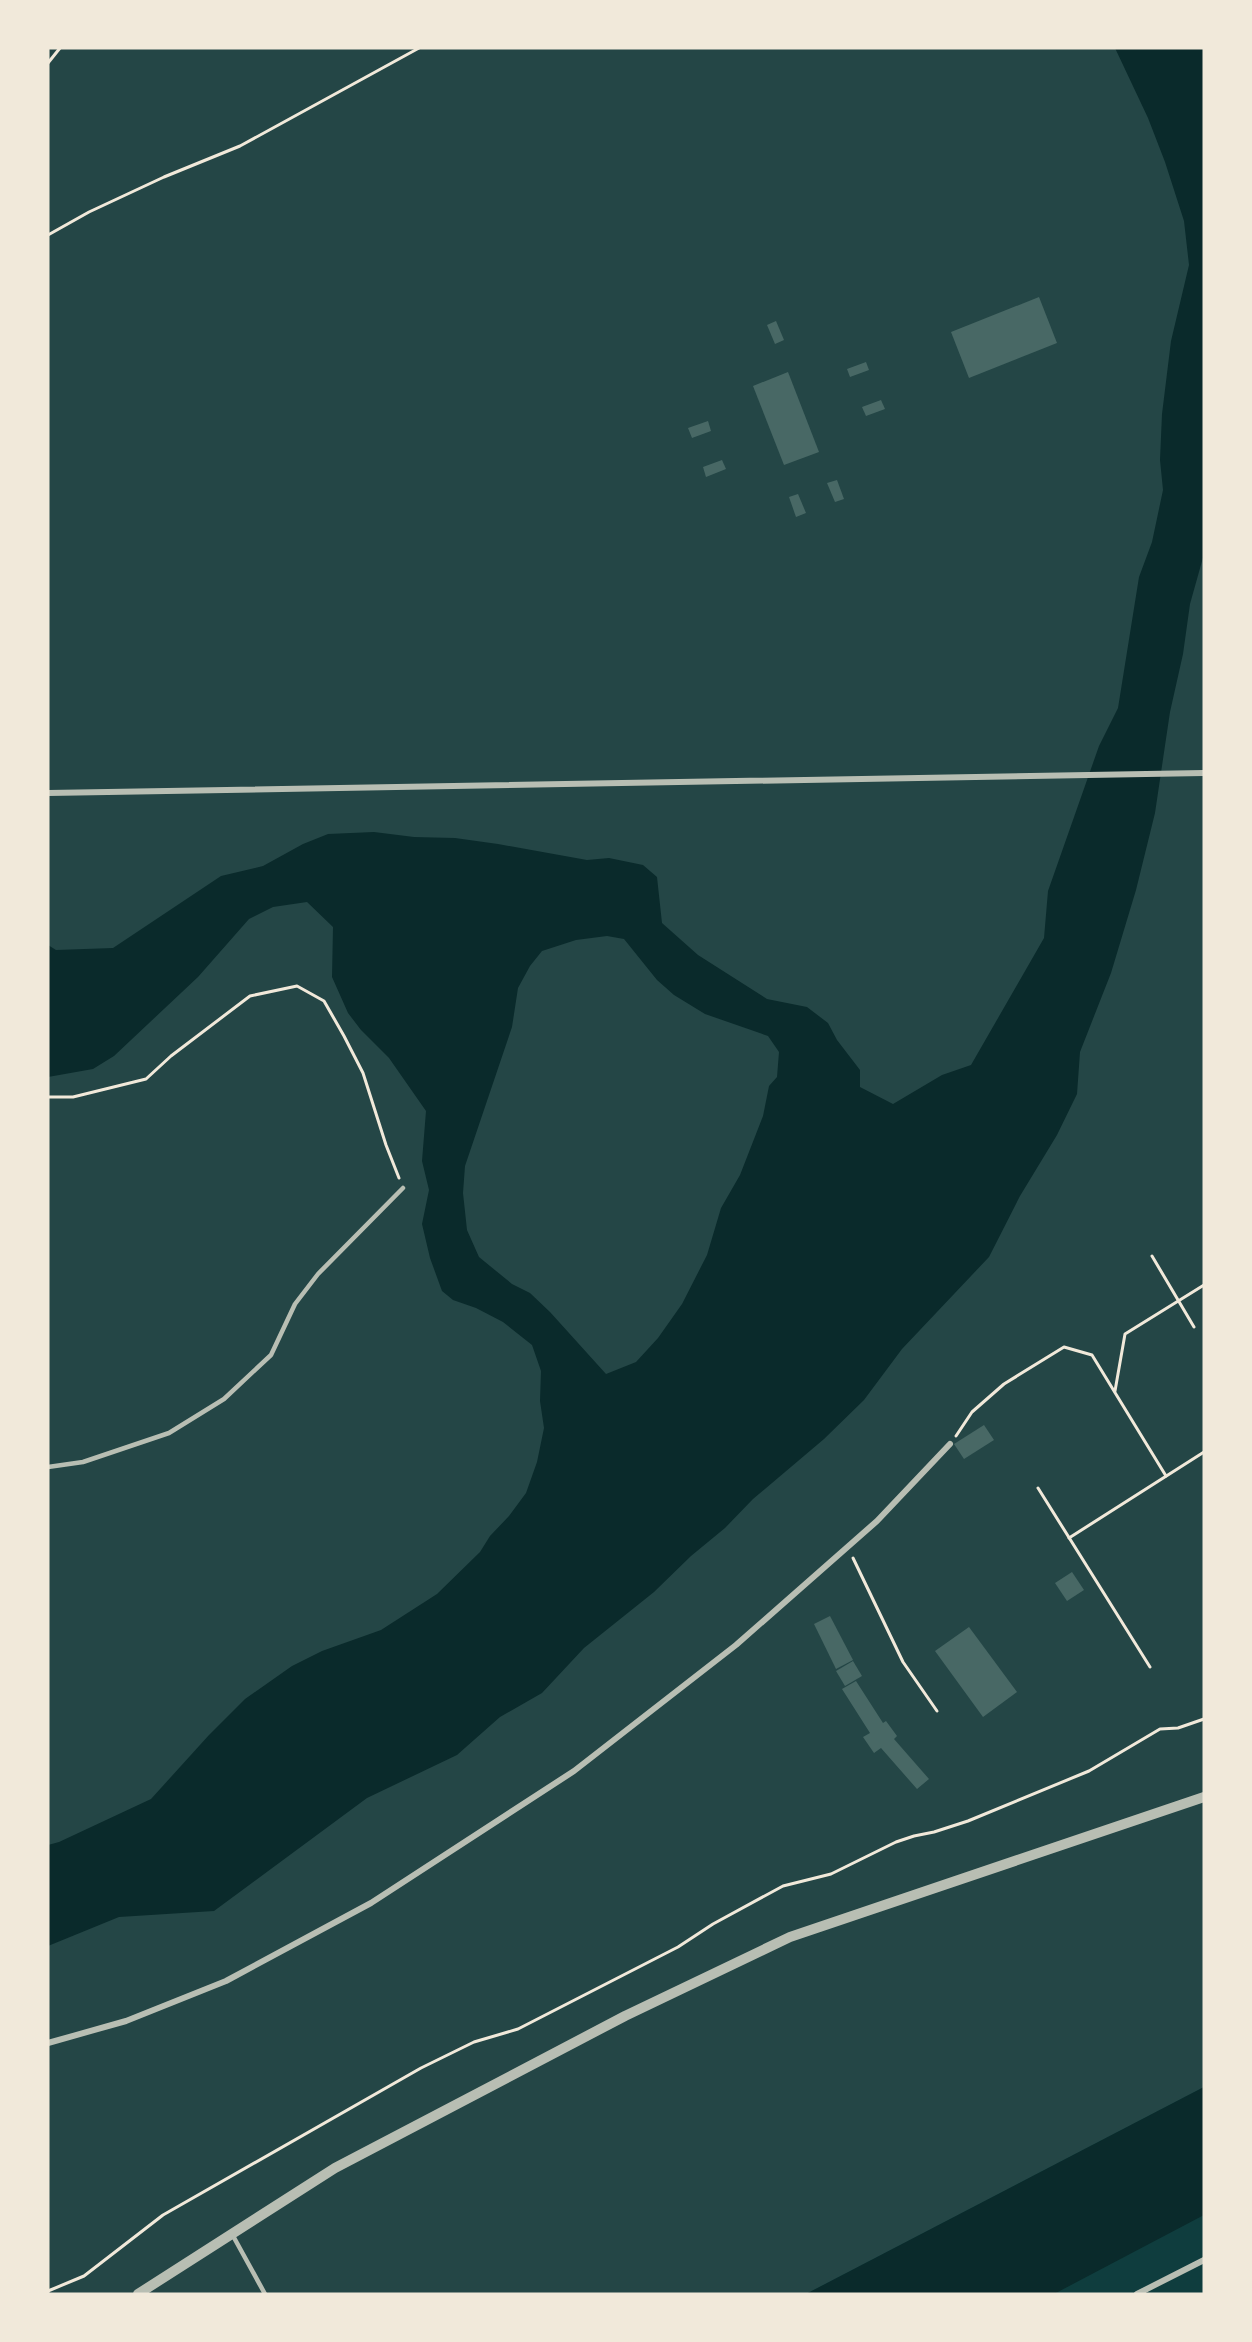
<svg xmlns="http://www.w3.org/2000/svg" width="1252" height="2342" viewBox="0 0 1252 2342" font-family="'Source Sans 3',sans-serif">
  <rect width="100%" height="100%" fill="#0f3d3e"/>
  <!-- green -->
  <polygon fill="#244646" points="48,48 1204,48 1204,2087 806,2294 48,2294"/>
  <!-- water -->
  <g fill="#0a2a2b" fill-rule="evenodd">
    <path d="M1115,48H1204V554L1190,604L1183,654L1170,712L1155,813L1136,890L1111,973L1080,1052L1077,1094L1057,1135L1020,1196L989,1257L902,1349L864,1400L824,1439L753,1499L725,1528L691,1556L654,1592L584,1648L542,1693L500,1717L457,1755L367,1798L214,1911L119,1917L48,1946V1845L59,1842L151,1799L209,1735L245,1699L292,1666L322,1651L381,1630L437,1594L480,1552L490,1536L509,1516L526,1493L537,1462L544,1428L540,1401L541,1371L532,1345L503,1322L476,1308L453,1300L442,1291L430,1258L422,1224L429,1190L422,1161L426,1111L389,1058L361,1030L348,1013L332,977L333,927L307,902L273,907L249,919L198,977L114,1056L93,1069L48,1077V945L56,950L113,948L221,876L263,866L303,844L328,834L374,832L414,837L455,838L498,844L587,860L609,858L643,865L657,877L662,923L698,955L767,999L807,1007L828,1023L837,1040L860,1070V1087L893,1104L942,1075L971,1065L1044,938L1048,891L1099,746L1118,708L1139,577L1152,542L1163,490L1160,460L1162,414L1171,341L1189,265L1184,221L1165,162L1148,118ZM607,936L624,939L657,980L674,995L705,1014L768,1036L779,1052L777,1077L769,1086L763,1116L740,1175L721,1208L707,1255L682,1304L658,1338L636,1362L606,1374L550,1312L530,1293L512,1284L479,1257L467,1230L463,1193L465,1166L512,1027L518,988L530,966L542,951L576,940Z"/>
    <polygon points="1204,2087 1204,2215 1054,2294 806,2294"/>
  </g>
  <!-- building -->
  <g fill="#486865">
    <polygon points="1039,297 1057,343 969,378 951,332"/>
    <polygon points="776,321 784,340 775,344 767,325"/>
    <polygon points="866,362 869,370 850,377 847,369"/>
    <polygon points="788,372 819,452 784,465 753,386"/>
    <polygon points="881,400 885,409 866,416 862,407"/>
    <polygon points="708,421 711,431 692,438 688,428"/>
    <polygon points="722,460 726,469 706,477 703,467"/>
    <polygon points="837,480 844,499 835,502 827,483"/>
    <polygon points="798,494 806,513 796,517 789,497"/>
    <polygon points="984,1425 994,1440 964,1459 954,1444"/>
    <polygon points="1072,1572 1084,1590 1067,1601 1055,1583"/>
    <polygon points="830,1616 853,1660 836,1669 814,1624"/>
    <polygon points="969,1627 1017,1692 983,1717 935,1651"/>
    <polygon points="853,1661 862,1676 845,1686 836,1671"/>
    <polygon points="856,1681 883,1723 886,1721 897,1736 894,1739 929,1779 917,1789 881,1748 874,1753 863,1737 870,1733 842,1689"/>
  </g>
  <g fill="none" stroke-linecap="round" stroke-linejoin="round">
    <!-- path -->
    <g stroke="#f1e9da" stroke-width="3">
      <polyline points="48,63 60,48"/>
      <polyline points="48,235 89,212 164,177 240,146 419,48"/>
      <polyline points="48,1097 73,1097 146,1079 171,1056 250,996 297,986 324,1001 344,1036 363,1073 386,1145 399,1178"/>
      <polyline points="1152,1256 1194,1327"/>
      <polyline points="1115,1391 1125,1334 1204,1285"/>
      <polyline points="956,1436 972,1412 1004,1384 1064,1347 1092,1355 1166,1476"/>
      <polyline points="1038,1488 1150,1667"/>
      <polyline points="1069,1538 1204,1452"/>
      <polyline points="853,1558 903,1662 937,1711"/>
      <polyline points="48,2291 84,2276 163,2215 421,2068 474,2042 518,2029 678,1947 713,1924 783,1886 831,1874 896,1842 914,1836 934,1832 968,1821 1089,1771 1160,1729 1178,1728 1204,1719"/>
    </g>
    <!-- service -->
    <g stroke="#b8beb3" stroke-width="4.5">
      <polyline points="48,1467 83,1462 169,1433 224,1399 271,1355 295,1304 318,1274 403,1188"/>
      <polyline points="232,2234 265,2294"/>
    </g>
    <!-- minor -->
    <g stroke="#b8beb3" stroke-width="6">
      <polyline points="48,793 1204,773"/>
      <polyline points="48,2043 126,2021 226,1981 371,1903 574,1771 736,1645 877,1521 950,1444"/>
      <polyline points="1137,2294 1204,2260"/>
    </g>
    <!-- tertiary -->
    <polyline stroke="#b8beb3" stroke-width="10" points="138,2294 335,2168 625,2016 790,1937 1204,1797"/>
  </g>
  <!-- border -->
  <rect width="1252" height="2342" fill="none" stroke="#f1e9da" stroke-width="99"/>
</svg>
